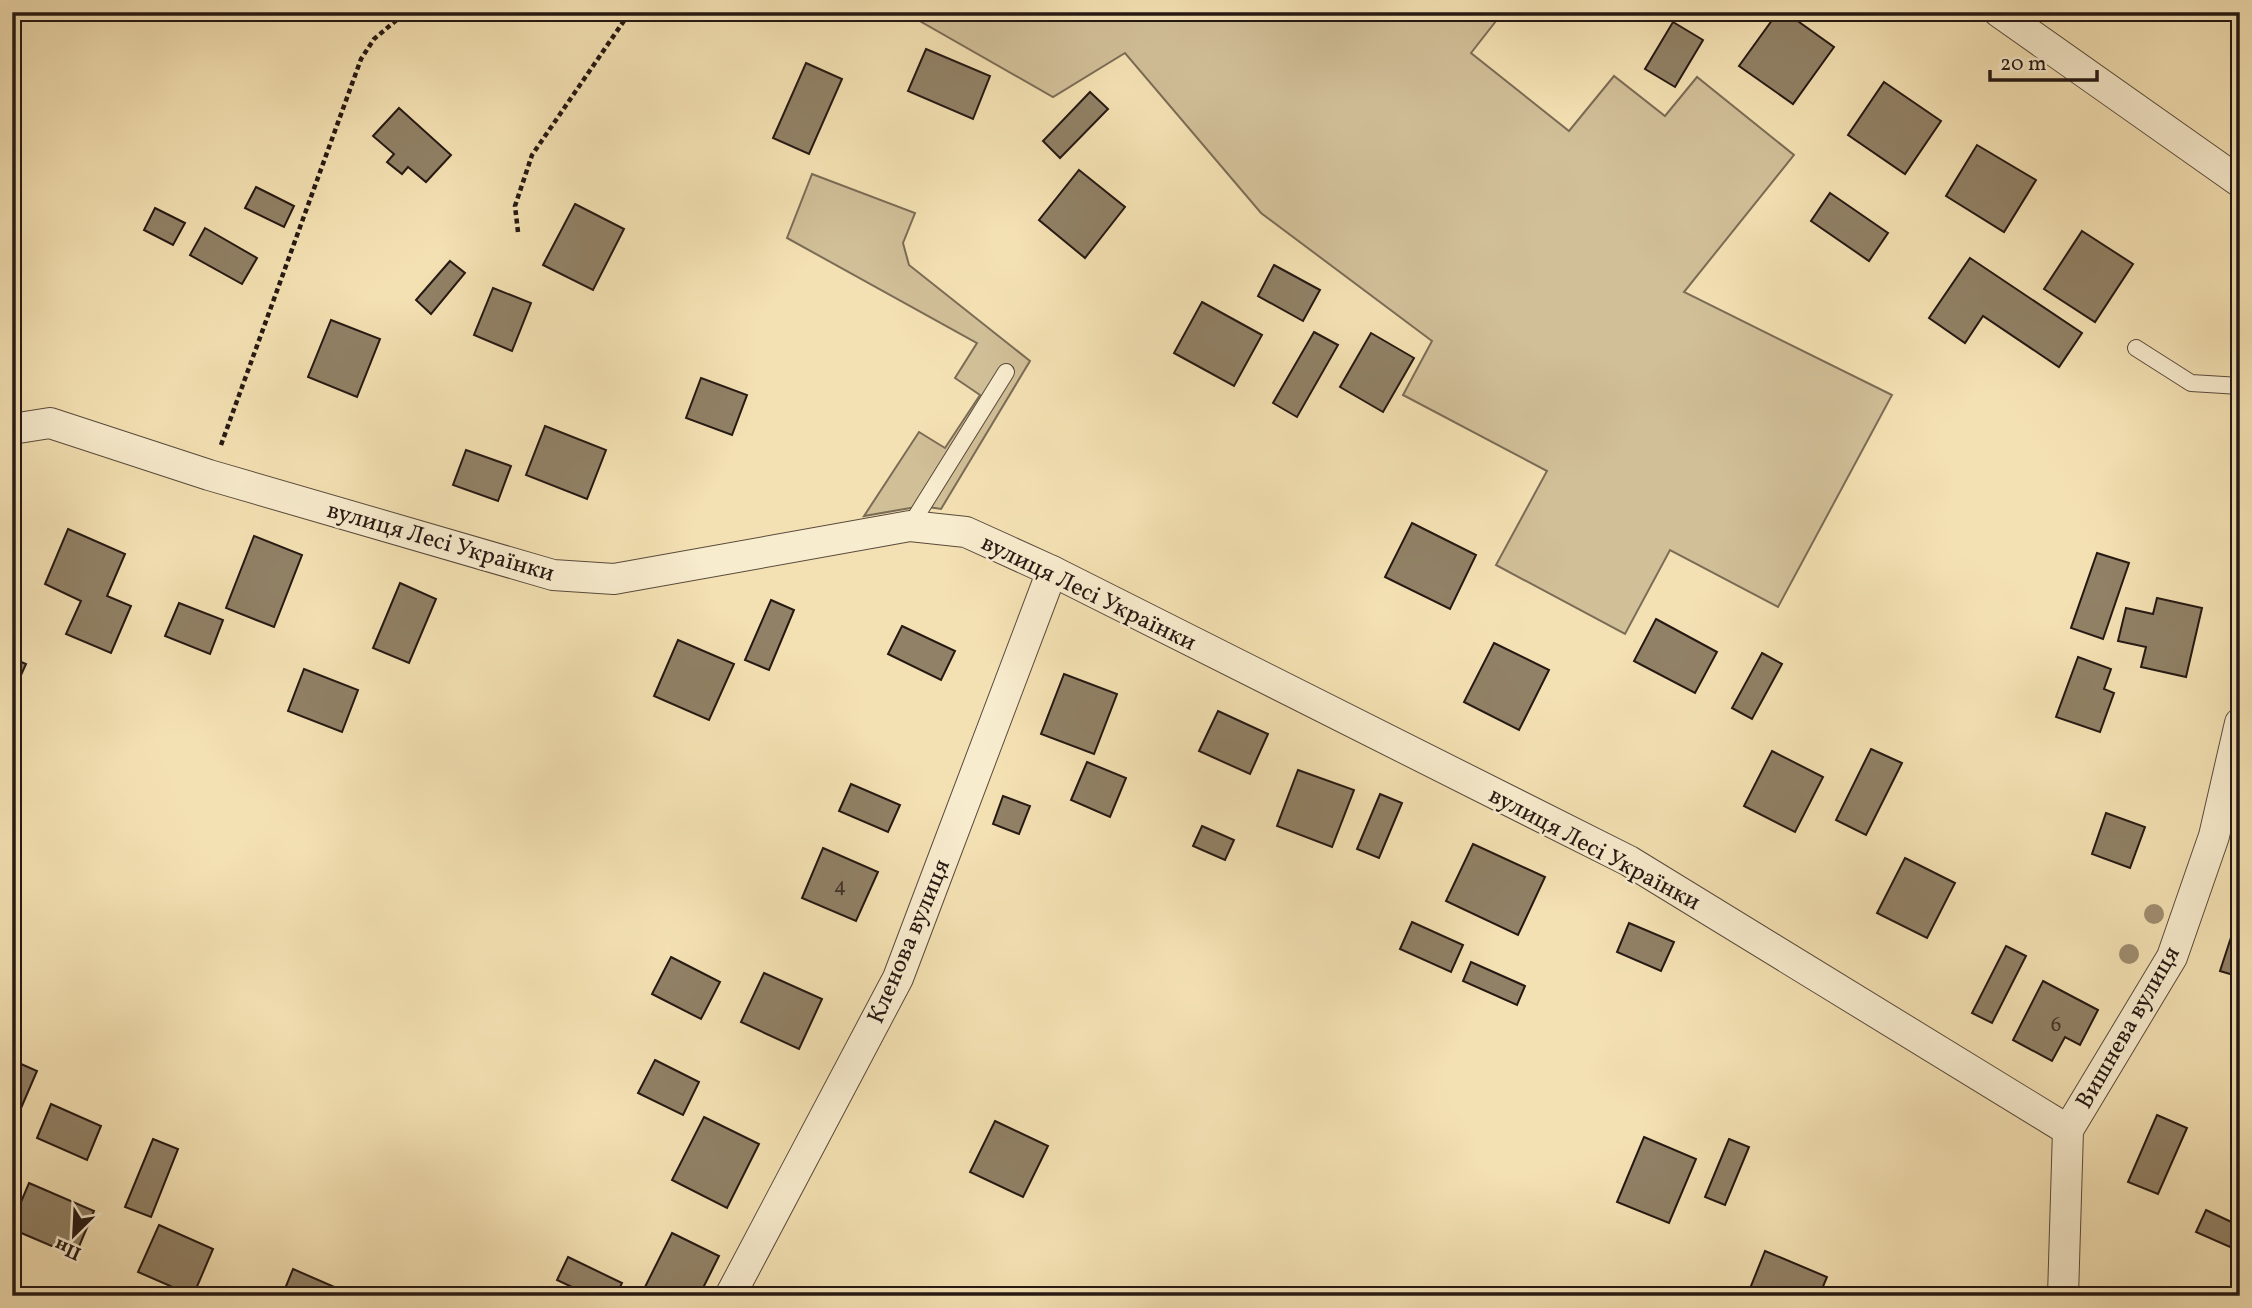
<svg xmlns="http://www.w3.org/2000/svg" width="2252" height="1308" viewBox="0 0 2252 1308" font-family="Vollkorn,serif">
  <rect width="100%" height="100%" fill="#f4e1b3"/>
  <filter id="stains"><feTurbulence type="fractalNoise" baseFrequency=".00286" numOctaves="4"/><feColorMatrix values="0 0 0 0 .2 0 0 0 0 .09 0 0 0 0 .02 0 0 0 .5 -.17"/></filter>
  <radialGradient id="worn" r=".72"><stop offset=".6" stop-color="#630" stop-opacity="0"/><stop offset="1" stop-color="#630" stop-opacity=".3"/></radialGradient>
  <!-- green -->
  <g fill="#d1bf98" stroke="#7b6c56" stroke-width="2">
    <polygon points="904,12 1503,12 1471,53 1569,131 1614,76 1665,116 1697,77 1794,155 1684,292 1892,395 1778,607 1670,550 1625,634 1496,565 1547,471 1403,395 1432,341 1261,213 1125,53 1053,97"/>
    <polygon points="812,174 915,213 903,243 909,265 1030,361 941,509 922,506 864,516 919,432 945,448 980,395 955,378 977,343 787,238"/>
  </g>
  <!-- building -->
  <g fill="#918166" stroke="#251813" stroke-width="2">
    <polygon points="1778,12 1785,12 1834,47 1793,104 1739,66"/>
    <polygon points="1673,22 1703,40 1675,87 1645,69"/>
    <polygon points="926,49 990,76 973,119 908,91"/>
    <polygon points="806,63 842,79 809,154 773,138"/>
    <polygon points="1884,82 1941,121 1905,174 1848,135"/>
    <polygon points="1090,92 1108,109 1060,158 1043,141"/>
    <polygon points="399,108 451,155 426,182 408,167 402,174 387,162 394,154 373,136"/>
    <polygon points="1977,145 2036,180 2004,232 1946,196"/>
    <polygon points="1079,170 1125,207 1085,258 1039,220"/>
    <polygon points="256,187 294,206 284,227 245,208"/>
    <polygon points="1830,193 1888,233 1869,261 1811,221"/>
    <polygon points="575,204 624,229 593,290 543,265"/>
    <polygon points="155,208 185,223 173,245 144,230"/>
    <polygon points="205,228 257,258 242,284 190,255"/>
    <polygon points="2082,231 2133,264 2095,322 2044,289"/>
    <polygon points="1970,258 2082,333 2059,367 1983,316 1965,343 1929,318"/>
    <polygon points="450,261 465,273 431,314 416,300"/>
    <polygon points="1274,265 1320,290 1303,321 1258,296"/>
    <polygon points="493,288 531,303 512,351 474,335"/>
    <polygon points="1202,302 1262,335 1234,386 1174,353"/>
    <polygon points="331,320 380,339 357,397 308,377"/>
    <polygon points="1314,332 1338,345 1297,417 1273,403"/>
    <polygon points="1371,333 1414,358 1383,412 1340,387"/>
    <polygon points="701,378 747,395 732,435 686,418"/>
    <polygon points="545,426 606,450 587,499 526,475"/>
    <polygon points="466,450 511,466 498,501 453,485"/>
    <polygon points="1412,523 1476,555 1450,609 1385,577"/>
    <polygon points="68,529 125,554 107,596 131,606 111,653 66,634 81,601 45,584"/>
    <polygon points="254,536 302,555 274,627 226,608"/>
    <polygon points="2097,553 2129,563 2103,639 2071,628"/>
    <polygon points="400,583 436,599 409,663 373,648"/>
    <polygon points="2157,598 2202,608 2186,677 2141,667 2146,647 2118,641 2126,608 2153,614"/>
    <polygon points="771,600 794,610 769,670 745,660"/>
    <polygon points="179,603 223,620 210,654 165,636"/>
    <polygon points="1656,619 1717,652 1695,693 1634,661"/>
    <polygon points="902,626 955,651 941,680 888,654"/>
    <polygon points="678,640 734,664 709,720 654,696"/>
    <polygon points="1494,643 1549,670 1519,730 1464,702"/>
    <polygon points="1762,653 1782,664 1752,719 1732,708"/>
    <polygon points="2078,657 2111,669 2104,689 2114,693 2100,732 2056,717"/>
    <polygon points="12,658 26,664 12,695"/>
    <polygon points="304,669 358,690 342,732 288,711"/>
    <polygon points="1064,674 1117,694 1094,754 1041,734"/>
    <polygon points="1218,711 1268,734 1250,774 1199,751"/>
    <polygon points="1871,749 1902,763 1866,835 1836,820"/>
    <polygon points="1772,751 1823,777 1795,832 1744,806"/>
    <polygon points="1087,762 1126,778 1110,817 1071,800"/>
    <polygon points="1298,770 1354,790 1332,847 1277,826"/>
    <polygon points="851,784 900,805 888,832 839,811"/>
    <polygon points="1380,794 1402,803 1379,858 1357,849"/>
    <polygon points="1003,796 1030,806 1019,834 993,824"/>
    <polygon points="2106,813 2145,827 2130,868 2092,854"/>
    <polygon points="1202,826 1234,840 1225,860 1193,846"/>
    <polygon points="1473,844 1545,877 1518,935 1446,901"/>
    <polygon points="823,848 878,872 856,921 802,898"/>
    <polygon points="1905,858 1955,883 1927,938 1877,913"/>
    <polygon points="2237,919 2240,920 2240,977 2220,971"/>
    <polygon points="1412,922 1463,945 1451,972 1400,949"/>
    <polygon points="1629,923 1674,942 1661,971 1617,952"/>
    <polygon points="2006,946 2026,956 1992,1023 1972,1013"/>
    <polygon points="671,957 720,982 701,1019 652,994"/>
    <polygon points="1471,962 1525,986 1517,1005 1463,981"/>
    <polygon points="764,973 822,999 799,1049 741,1022"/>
    <polygon points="2043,981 2098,1010 2080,1045 2065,1037 2052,1061 2013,1040"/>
    <polygon points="12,1060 37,1071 12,1129"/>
    <polygon points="655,1060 699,1082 683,1115 638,1093"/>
    <polygon points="51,1104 101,1126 87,1160 37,1138"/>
    <polygon points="2157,1115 2187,1128 2158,1194 2128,1182"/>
    <polygon points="704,1117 759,1144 727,1208 672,1180"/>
    <polygon points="995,1121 1048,1146 1023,1197 970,1172"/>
    <polygon points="1644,1137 1696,1159 1669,1223 1617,1202"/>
    <polygon points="153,1139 178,1149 151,1217 125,1207"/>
    <polygon points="1729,1139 1749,1147 1725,1205 1705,1197"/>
    <polygon points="29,1183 94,1211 75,1256 12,1229 12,1223"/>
    <polygon points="2206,1210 2240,1226 2230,1247 2196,1232"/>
    <polygon points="159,1225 213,1249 193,1296 138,1272"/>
    <polygon points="672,1233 719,1256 699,1296 663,1296 645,1287"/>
    <polygon points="1765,1251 1827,1277 1819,1296 1747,1296"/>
    <polygon points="568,1257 622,1283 616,1296 591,1296 557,1280"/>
    <polygon points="293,1269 355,1296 282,1296"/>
  </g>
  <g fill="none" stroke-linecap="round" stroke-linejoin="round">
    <defs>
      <g id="service">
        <polyline points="2136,348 2191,383 2240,386"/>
        <polyline points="910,526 1006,372"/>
      </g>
      <g id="minor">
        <polyline points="1999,12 2240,182"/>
        <polyline points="12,429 50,423 209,475 553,575 614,579 910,526 966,532 1052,571 1629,861 2068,1130"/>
        <polyline points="730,1296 898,978 1052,571"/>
        <polyline points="2063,1296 2068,1130 2172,957 2214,836 2240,723"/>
      </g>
    </defs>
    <!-- service casing -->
    <use href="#service" stroke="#594a3b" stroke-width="18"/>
    <!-- minor casing -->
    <use href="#minor" stroke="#594a3b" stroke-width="32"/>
    <!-- path -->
    <g stroke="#251813" stroke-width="4.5" stroke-dasharray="5 3.5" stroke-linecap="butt">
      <polyline points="518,232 515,206 532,155 630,12"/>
      <polyline points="221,445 361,59 374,39 406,12"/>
    </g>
    <!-- service -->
    <use href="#service" stroke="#f8ecce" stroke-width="16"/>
    <!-- minor -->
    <use href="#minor" stroke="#f8ecce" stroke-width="30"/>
  </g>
  <!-- trees -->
  <g fill="#9f8e71">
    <circle cx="2154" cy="914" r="10"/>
    <circle cx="2129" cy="954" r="10"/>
  </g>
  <g text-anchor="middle" stroke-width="5" stroke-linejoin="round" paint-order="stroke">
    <!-- number labels -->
    <g font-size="21" fill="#403228">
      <text x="840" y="892">4</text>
      <text x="2056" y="1031">6</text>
    </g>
    <!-- street labels -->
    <g font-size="24" fill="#251813" stroke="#f8ecce">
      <text transform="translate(441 541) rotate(16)" y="8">вулиця Лесі Українки</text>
      <text transform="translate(1089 592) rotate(26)" y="8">вулиця Лесі Українки</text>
      <text transform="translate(1595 848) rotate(28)" y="8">вулиця Лесі Українки</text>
      <text transform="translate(908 941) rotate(-67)" y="8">Кленова вулиця</text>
      <text transform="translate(2127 1027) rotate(-60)" y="8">Вишнева вулиця</text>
    </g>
  </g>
  <!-- margin -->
  <rect width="2252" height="1308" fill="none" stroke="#f4e1b3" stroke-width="42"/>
  <rect x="14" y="14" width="2224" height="1280" fill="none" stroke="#251813" stroke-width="3.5"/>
  <rect x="21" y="21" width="2210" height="1266" fill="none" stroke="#251813" stroke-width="2"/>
  <!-- north arrow -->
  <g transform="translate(74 1235) rotate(204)" stroke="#f8ecce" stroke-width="5" paint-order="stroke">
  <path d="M0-5L12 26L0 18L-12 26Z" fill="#251813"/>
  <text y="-10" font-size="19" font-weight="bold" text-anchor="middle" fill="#251813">Пн</text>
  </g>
  <!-- scale -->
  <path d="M1990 70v10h107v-10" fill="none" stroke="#251813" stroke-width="3.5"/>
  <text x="2000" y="70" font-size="21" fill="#251813" stroke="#f8ecce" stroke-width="5" paint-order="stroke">20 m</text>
  <rect width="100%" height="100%" filter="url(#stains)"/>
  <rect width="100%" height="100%" fill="url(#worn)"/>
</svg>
